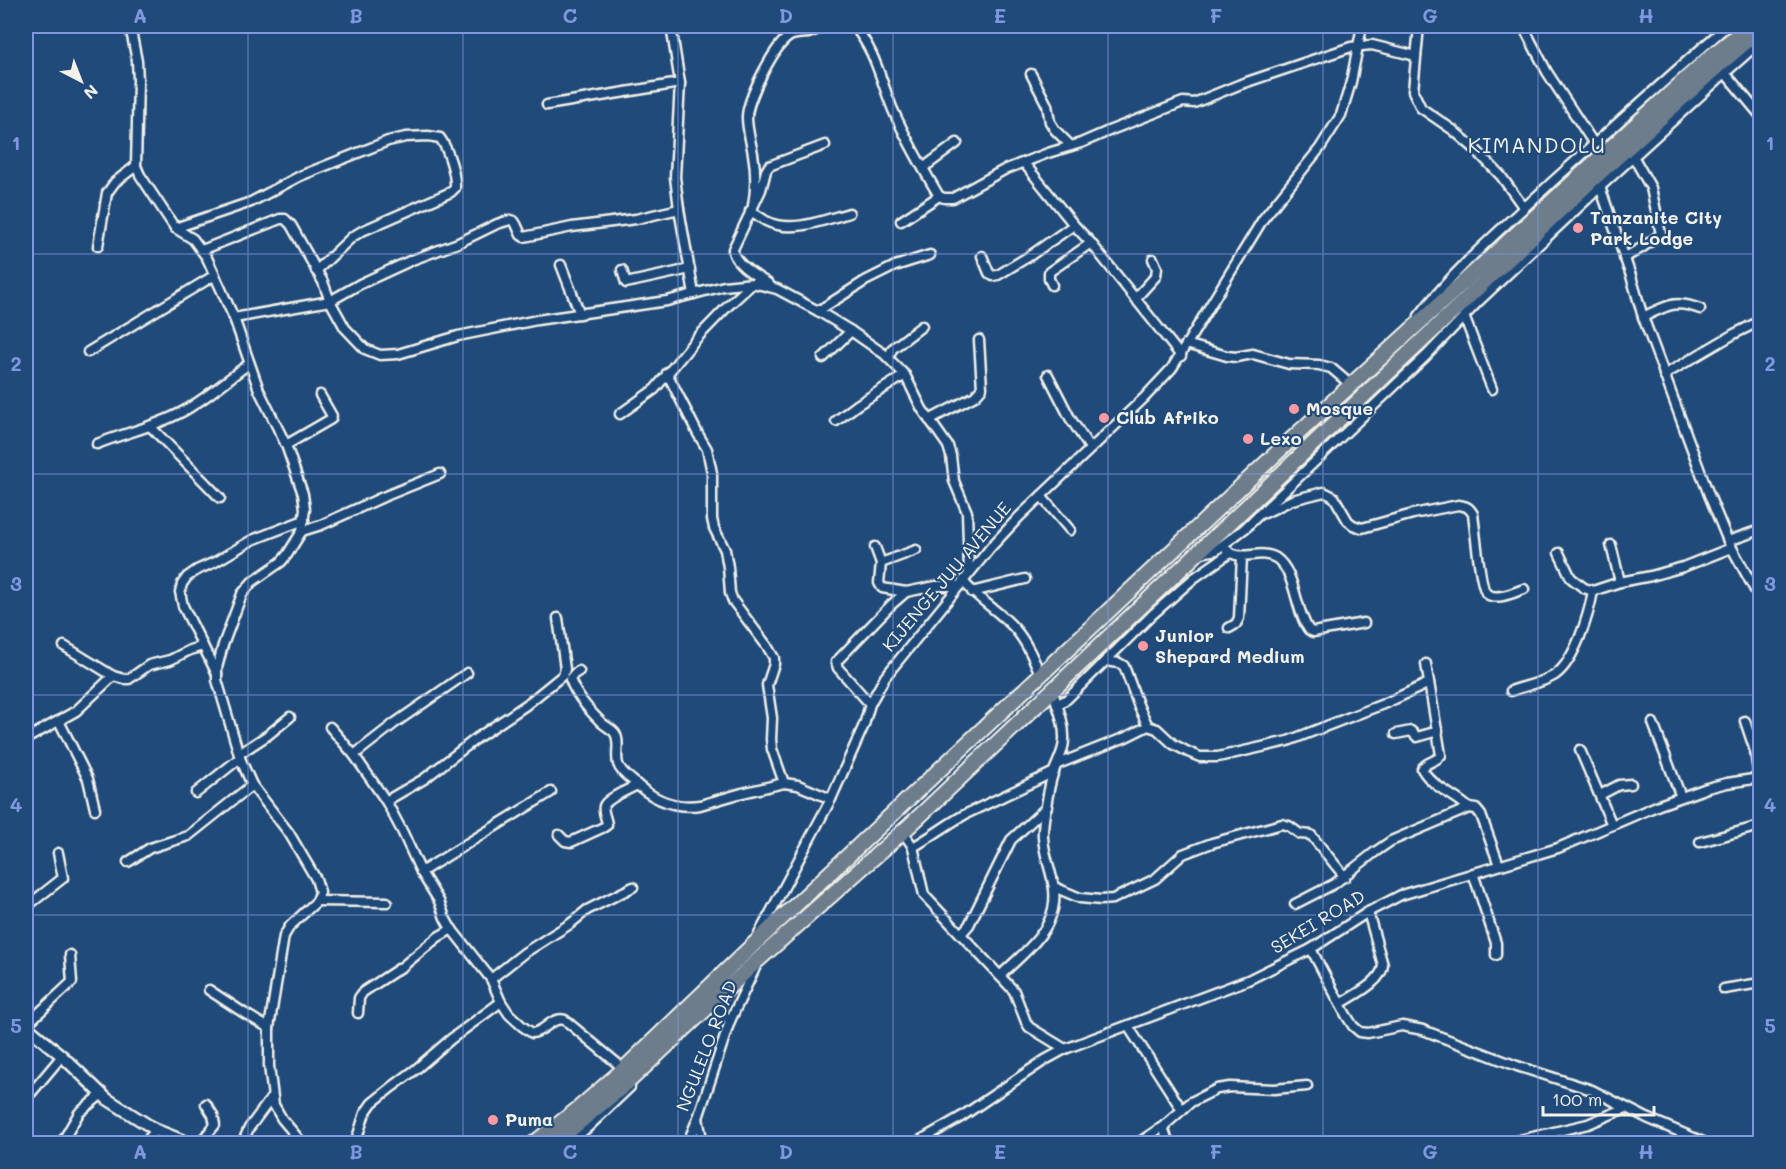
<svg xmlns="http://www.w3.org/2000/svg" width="1786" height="1169" viewBox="0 0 1786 1169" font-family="Mali,sans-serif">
  <rect width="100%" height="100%" fill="#1f4a7a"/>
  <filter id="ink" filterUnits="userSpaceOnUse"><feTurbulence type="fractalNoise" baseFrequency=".0167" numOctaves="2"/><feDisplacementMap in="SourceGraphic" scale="12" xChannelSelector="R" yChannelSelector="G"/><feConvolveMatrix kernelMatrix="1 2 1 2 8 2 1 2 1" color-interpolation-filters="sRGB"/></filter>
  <g filter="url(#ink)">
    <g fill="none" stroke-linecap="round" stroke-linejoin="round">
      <defs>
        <g id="minor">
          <polyline points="130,26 137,61 138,80 136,166 140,175 175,228 193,239 207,258 234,318 259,390 286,445 303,494 305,509 302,531 287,555 281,562 252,582 242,594 223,645 217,668 217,680 240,758 252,785 289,833 316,879 320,892 317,901 290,926 284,936 269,1028 269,1066 274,1105 282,1119 303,1144"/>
          <polyline points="671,26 680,83 675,177 679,209 694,294"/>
          <path d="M854,26C876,52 880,79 893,110C906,139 923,169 939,196L944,198H953L1004,170L1048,153L1081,143L1111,130L1183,102L1194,103L1241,84L1351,47L1372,45L1416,56"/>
          <polyline points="1419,26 1413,91 1421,108 1453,130 1475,149 1501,176 1524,208"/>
          <polyline points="1523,26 1547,72 1594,144"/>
          <polyline points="1725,73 1760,115"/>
          <polyline points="1031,74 1047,105 1050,122 1055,130 1071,146"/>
          <polyline points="547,105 680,83"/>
          <polyline points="1024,163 1074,225 1091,243 1181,356"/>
          <polyline points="923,168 957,143"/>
          <polyline points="1600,187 1631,276 1643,317 1709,495 1728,541 1760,599"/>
          <path d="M753,205C756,189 756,171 753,154C751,142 747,130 747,117C747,100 774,45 790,36C796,33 802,34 808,33C814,31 820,28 825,26"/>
          <path d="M750,211C756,214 761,218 766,221C791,234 824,220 849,213"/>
          <polyline points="901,221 939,196"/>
          <path d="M175,228L251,202L300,176L388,141L406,137L428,136L440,138C448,149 456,174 455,188L451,192L362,231L352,237L316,271"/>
          <polyline points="98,246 107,193 115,182 136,166"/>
          <polyline points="202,250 280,219 285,219 291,225 323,282 330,301 345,328 365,349 380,355 398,354 458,336 537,320 667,301 724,286 753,283 777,289 818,311 851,331 884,354 905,375 922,409 948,446 951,456 954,481 967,512 969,574"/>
          <polyline points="982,256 989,273 993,276 998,275 1031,255 1074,225"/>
          <polyline points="1624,258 1643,247 1661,234 1651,188 1633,156"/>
          <polyline points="561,265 580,314"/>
          <polyline points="622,270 626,283 690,269"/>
          <path d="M769,284C758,277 732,263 733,249L761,190L766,171L769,166L825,145"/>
          <polyline points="1052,285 1049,279 1049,272 1091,243"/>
          <polyline points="1135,299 1156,276 1157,268 1153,259"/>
          <polyline points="818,311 865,281 895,266 930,255"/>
          <path d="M1419,316C1456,267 1505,226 1550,184C1609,131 1667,78 1727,26"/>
          <polyline points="1464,316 1492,389"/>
          <path d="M1643,317C1667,306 1674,299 1700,309"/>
          <polyline points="234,318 330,301 360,284 412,260 458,243 497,224 510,220 514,221 516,224 521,235 524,237 572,227 636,219 679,209"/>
          <polyline points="1186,344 1227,356 1236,357 1253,354 1289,364 1319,365 1331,368 1351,385"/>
          <polyline points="88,352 215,275"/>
          <polyline points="823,358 851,331"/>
          <polyline points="889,358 892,349 922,326"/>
          <polyline points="667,373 698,434 707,449 712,473 712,519 714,528 725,550 728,567 730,593 733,601 767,646 774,658 774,664 767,685 772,718 771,739 772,749 784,783"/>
          <polyline points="1048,375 1070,418 1090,448"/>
          <polyline points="1664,375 1734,334 1760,321"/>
          <polyline points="620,414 655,389 696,339 728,306 752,284"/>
          <polyline points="929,420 975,396 982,388 979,340"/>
          <polyline points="836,421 857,405 905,375"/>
          <polyline points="150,426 220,498"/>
          <path d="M97,444C124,433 154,427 180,413C205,400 226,380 249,364"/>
          <polyline points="286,445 331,419 332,416 320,395"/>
          <polyline points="1041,496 1070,530"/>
          <path d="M1265,513L1292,500L1324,492L1334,497L1348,521L1353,525L1362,528L1413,514L1458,505C1466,506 1469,507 1473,514C1475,527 1480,589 1487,594C1497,601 1515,592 1524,589"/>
          <polyline points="1245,528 1426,356 1479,301 1600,187 1725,73 1760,42"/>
          <polyline points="302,531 321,525 383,497 440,474"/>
          <polyline points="1728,541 1760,530"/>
          <polyline points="1611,545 1620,582"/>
          <polyline points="875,547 881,563 879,583 882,588 906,592 936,586 959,586"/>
          <path d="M1227,550C1241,563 1260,548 1276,558C1296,572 1295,611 1309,630L1313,632L1364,623"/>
          <polyline points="1559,553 1571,578 1584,588 1593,591 1620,582 1651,576 1683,567 1731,548"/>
          <polyline points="1197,554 1216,550 1248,526"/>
          <polyline points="881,563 916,550"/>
          <path d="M963,581C979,601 1000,611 1016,630C1027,643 1034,660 1041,676"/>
          <polyline points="972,592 1025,579"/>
          <polyline points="1229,628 1236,624 1239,618 1242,556"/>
          <polyline points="64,646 113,676 124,679 129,679 149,665 170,660 190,650 203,646"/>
          <polyline points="1106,661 1119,663 1124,666 1139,707 1148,726"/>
          <path d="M1426,664L1441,755C1437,762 1426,761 1422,769C1433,788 1454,794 1469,808"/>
          <path d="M579,671L574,674L570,679C575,694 588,709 599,720C603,725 610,728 614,732C621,740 615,754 618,764C620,771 627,776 633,781C652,799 673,809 700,805L742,793L784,783L798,785L831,799"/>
          <polyline points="217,674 183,606 180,592 182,584 187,577 197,570 215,562 252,540 304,520"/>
          <path d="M1511,691C1525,686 1542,683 1555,675C1575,661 1589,614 1593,591"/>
          <polyline points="870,704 838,668 836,662 891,605 906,592"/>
          <polyline points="1057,705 1067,699 1153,614 1194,578 1230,553"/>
          <polyline points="59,721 88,779 95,809"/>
          <polyline points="1745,721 1755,751 1759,778"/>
          <polyline points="1653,723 1681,797"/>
          <path d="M330,727L354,755L386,801L403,833L421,872L439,901L445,918L450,927L491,979L501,1002L509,1014L522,1026L532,1033C545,1032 552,1016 565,1020L618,1064"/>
          <polyline points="1396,734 1411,731 1417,737 1438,731"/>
          <polyline points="26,739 76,711 113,676"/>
          <polyline points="1580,750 1612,825"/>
          <polyline points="239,754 268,735 290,717"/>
          <polyline points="354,755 395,723 467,673"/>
          <polyline points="1058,764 1126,737 1148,726 1157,729 1173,744 1188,752 1200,757 1218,757 1288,741 1386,703 1429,683"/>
          <polyline points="196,793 240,758"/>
          <polyline points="1600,795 1619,785 1631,784"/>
          <polyline points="386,801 424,779 477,738 526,705 563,675 565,669 558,618"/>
          <polyline points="903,832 913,847 924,895 1014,991 1026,1022 1029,1027 1065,1049"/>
          <path d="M559,835L565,841L571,842L604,827L607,825C607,820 602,811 604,806C607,798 630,789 637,785"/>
          <polyline points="1700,842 1760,826"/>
          <path d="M913,847C931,837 946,825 964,815L1054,772"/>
          <polyline points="128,862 150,848 188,836 252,785"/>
          <polyline points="421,872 551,792"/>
          <polyline points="1473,873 1496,943 1496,955"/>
          <polyline points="1054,887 1080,898 1101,900 1113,899 1155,879 1183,854 1212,843 1282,824 1289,826 1300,834 1311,835 1345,877"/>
          <polyline points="317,901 387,902"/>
          <polyline points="1295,904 1334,884 1375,852 1391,841 1469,808 1476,809 1481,815 1499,865"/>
          <polyline points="26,907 63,878 58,853"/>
          <polyline points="759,934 831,799 864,725 870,704 885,677 991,547 1019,517 1144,398 1172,368 1263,219 1320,148 1341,115 1351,82 1362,26"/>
          <polyline points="961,934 969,925 1011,840 1047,807"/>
          <polyline points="1311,949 1346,1015 1353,1026 1360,1032 1368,1033 1402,1026 1423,1030 1517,1066 1592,1090 1647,1118 1708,1144"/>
          <path d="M1000,976C1019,957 1047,937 1053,909C1059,883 1044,862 1043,837C1042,825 1049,786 1053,774C1057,762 1064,752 1064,740C1065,722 1057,707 1053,691"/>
          <polyline points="491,979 524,953 570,924 587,910 633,887"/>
          <polyline points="1724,989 1760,983"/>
          <polyline points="209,990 244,1013 269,1028"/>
          <polyline points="713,1003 730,1021"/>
          <path d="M1340,1004C1354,995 1382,982 1383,965L1368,912"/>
          <polyline points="358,1013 359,998 363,992 403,966 438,937 452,929"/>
          <polyline points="26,1025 72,982 70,955"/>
          <polyline points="1128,1026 1182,1110"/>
          <polyline points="31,1093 62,1056"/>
          <polyline points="698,1118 703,1144"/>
          <polyline points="1163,1127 1169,1144"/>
          <polyline points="61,1144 79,1113 102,1094"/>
          <polyline points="144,1144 156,1130"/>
          <polyline points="199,1144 215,1125 213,1115 206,1104"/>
          <polyline points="242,1144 249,1128 272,1097"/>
          <polyline points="355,1144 365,1113 372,1103 392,1087 415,1070 451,1039 501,1002"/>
          <polyline points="568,1144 587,1128 630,1087"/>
          <polyline points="687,1144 698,1118 730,1021 756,966"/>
          <polyline points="914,1144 961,1117 1045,1060 1065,1049 1248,980 1311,949 1368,912 1401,895 1558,848 1659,805 1707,788 1727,783 1760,778"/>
          <polyline points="1137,1144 1165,1125 1191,1102 1217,1089 1230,1087 1274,1089 1307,1086"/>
          <polyline points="1503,1144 1588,1124 1626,1108"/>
        </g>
        <polyline id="tertiary" points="26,1026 62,1056 107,1099 156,1130 191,1144"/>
        <g id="trunk">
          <polyline points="533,1144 578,1109 624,1069 753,945 1282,448 1709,58 1749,26"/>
          <polyline points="553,1144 628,1082 758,960 907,828 1595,177 1719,65 1760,30"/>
        </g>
      </defs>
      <!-- minor casing -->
      <use href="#minor" stroke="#f4f1e8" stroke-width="13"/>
      <!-- tertiary casing -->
      <use href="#tertiary" stroke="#f4f1e8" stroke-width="15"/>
      <!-- trunk casing -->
      <use href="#trunk" stroke="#f4f1e8" stroke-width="18"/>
      <!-- minor -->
      <use href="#minor" stroke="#1f4a7a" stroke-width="8"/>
      <!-- tertiary -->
      <use href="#tertiary" stroke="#1f4a7a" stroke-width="10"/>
      <!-- trunk -->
      <use href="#trunk" stroke="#6d7d8c" stroke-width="14"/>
    </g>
  </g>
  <!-- grid -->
  <path fill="none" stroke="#7e97df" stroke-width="1.5" stroke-opacity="0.55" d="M248,26V1144M463,26V1144M678,26V1144M893,26V1144M1108,26V1144M1323,26V1144M1538,26V1144M26,254H1760M26,474H1760M26,695H1760M26,915H1760"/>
  <!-- markers -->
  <g fill="#ff9aa2" stroke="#1f4a7a" stroke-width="2">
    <circle cx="1578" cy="228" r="6"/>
    <circle cx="1294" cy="409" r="6"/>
    <circle cx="1104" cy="418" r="6"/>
    <circle cx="1248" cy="439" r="6"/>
    <circle cx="1143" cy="646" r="6"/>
    <circle cx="493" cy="1120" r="6"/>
  </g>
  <g text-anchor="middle" stroke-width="4.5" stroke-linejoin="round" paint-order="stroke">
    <!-- poi labels -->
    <g font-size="18" font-weight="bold" fill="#f4f1e8" stroke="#1f4a7a" text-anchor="start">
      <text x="1590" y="224">Tanzanite City<tspan x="1590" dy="21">Park Lodge</tspan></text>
      <text x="1306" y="415">Mosque</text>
      <text x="1116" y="424">Club Afriko</text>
      <text x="1260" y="445">Lexo</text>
      <text x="1155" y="642">Junior<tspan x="1155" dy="21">Shepard Medium</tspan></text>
      <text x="505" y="1126">Puma</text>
    </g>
    <!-- street labels -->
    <g font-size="18" fill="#f4f1e8" stroke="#1f4a7a">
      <text transform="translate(947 577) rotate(-50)" y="6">KIJENGE JUU AVENUE</text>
      <text transform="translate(1318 922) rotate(-31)" y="6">SEKEI ROAD</text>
      <text transform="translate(707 1046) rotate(-69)" y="6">NGULELO ROAD</text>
    </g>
    <!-- quarter labels -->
    <g font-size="21" letter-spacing="1.5" fill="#f4f1e8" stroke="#1f4a7a">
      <text x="1537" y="153">KIMANDOLU</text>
    </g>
  </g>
  <!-- margin -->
  <rect width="1786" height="1169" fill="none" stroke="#1f4a7a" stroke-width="66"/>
  <!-- north arrow -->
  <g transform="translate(81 81) rotate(138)" stroke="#1f4a7a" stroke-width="4.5" paint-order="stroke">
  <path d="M0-4.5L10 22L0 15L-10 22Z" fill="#f4f1e8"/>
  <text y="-9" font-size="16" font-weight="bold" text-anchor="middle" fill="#f4f1e8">N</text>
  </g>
  <!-- scale -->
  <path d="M1543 1106v9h111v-9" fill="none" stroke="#f4f1e8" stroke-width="3"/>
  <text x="1552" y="1106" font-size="18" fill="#f4f1e8" stroke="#1f4a7a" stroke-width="4.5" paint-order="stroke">100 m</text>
  <rect x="33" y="33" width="1720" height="1103" fill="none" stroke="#7e97df" stroke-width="2"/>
  <g font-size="20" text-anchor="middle" font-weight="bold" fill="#7e97df">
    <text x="140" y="23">A</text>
    <text x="356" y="23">B</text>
    <text x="570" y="23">C</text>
    <text x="786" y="23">D</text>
    <text x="1000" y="23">E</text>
    <text x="1216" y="23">F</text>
    <text x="1430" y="23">G</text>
    <text x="1646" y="23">H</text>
    <text x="16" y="150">1</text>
    <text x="1770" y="150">1</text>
    <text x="16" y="371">2</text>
    <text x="1770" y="371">2</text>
    <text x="16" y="591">3</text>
    <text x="1770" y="591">3</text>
    <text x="16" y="812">4</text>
    <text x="1770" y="812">4</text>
    <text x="16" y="1033">5</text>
    <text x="1770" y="1033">5</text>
    <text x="140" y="1159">A</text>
    <text x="356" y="1159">B</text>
    <text x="570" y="1159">C</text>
    <text x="786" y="1159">D</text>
    <text x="1000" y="1159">E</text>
    <text x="1216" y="1159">F</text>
    <text x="1430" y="1159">G</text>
    <text x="1646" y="1159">H</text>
  </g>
</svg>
